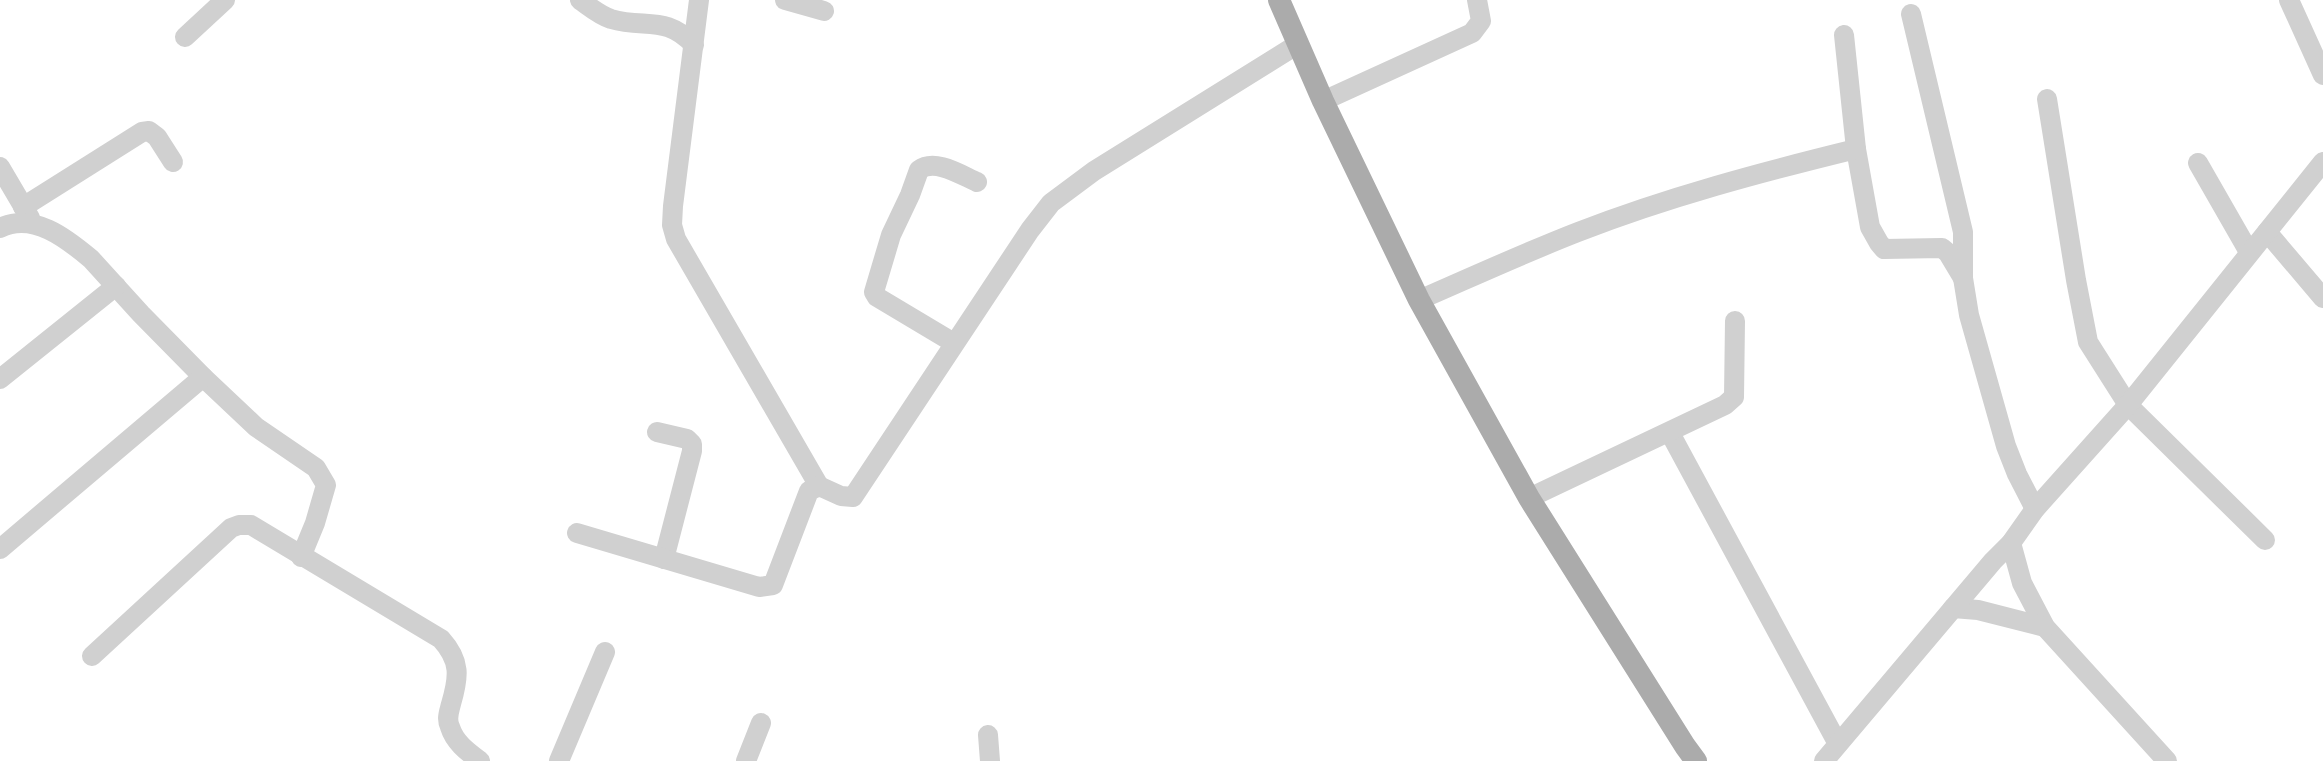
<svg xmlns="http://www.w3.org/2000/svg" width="2323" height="761" viewBox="0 0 2323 761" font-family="Quicksand,sans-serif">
  <rect width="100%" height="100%" fill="#fff"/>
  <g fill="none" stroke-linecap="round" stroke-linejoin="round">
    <!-- minor -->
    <g stroke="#d0d0d0" stroke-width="20">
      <path d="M580,0C590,7 599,15 611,19C646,29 666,15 694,45"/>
      <polyline points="699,0 673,206 672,225 676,239 819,486"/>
      <polyline points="785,0 824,11"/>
      <polyline points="2289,0 2323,75"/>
      <polyline points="1911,14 1963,232 1963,278 1969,315 2006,446 2017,474 2035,509"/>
      <polyline points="1844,35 1856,149 1870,227 1879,243 1884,249 1942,248 1948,253 1963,278"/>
      <polyline points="185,37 225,0"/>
      <polyline points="2047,99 2076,280 2088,342 2128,405 2265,540"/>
      <polyline points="1323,101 1472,33 1481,21 1477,0"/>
      <polyline points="2198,163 2249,252"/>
      <polyline points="0,167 30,218"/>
      <polyline points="23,207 142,132 149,131 157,137 173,162"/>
      <path d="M0,228C33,212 66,238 91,259L141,314L203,377L256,427L316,468L326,485L315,523L301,557"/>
      <polyline points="2267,232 2323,298"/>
      <path d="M1419,300C1472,277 1524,253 1578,232C1668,197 1762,172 1856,149"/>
      <path d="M954,343L877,297L874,292L891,235L910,195L919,170C935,158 961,175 977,182"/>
      <polyline points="0,379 116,286"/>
      <polyline points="657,432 687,439 692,444 692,451 664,559"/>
      <polyline points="1670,433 1838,744"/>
      <polyline points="1529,498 1725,405 1734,397 1735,321"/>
      <polyline points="577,533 759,587 773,585 809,491 819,486 841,496 853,497 1030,230 1051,203 1094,171 1298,44"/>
      <polyline points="2011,543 2022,583 2045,627 2167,761"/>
      <polyline points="0,549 203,377"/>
      <polyline points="1953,608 1978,610 2045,627"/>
      <path d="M92,656L231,528L239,525H251L441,639C461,661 459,677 451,704C449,712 446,719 450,727C455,743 468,752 480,761"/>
      <polyline points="988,735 990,761"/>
      <polyline points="559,761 605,652"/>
      <polyline points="746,761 761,723"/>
      <polyline points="1824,761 1993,561 2011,543 2035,509 2128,405 2323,162"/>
    </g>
    <!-- major -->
    <polyline stroke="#ababab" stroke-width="22" points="1279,0 1323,101 1419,300 1529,498 1685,746 1696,761"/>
  </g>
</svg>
